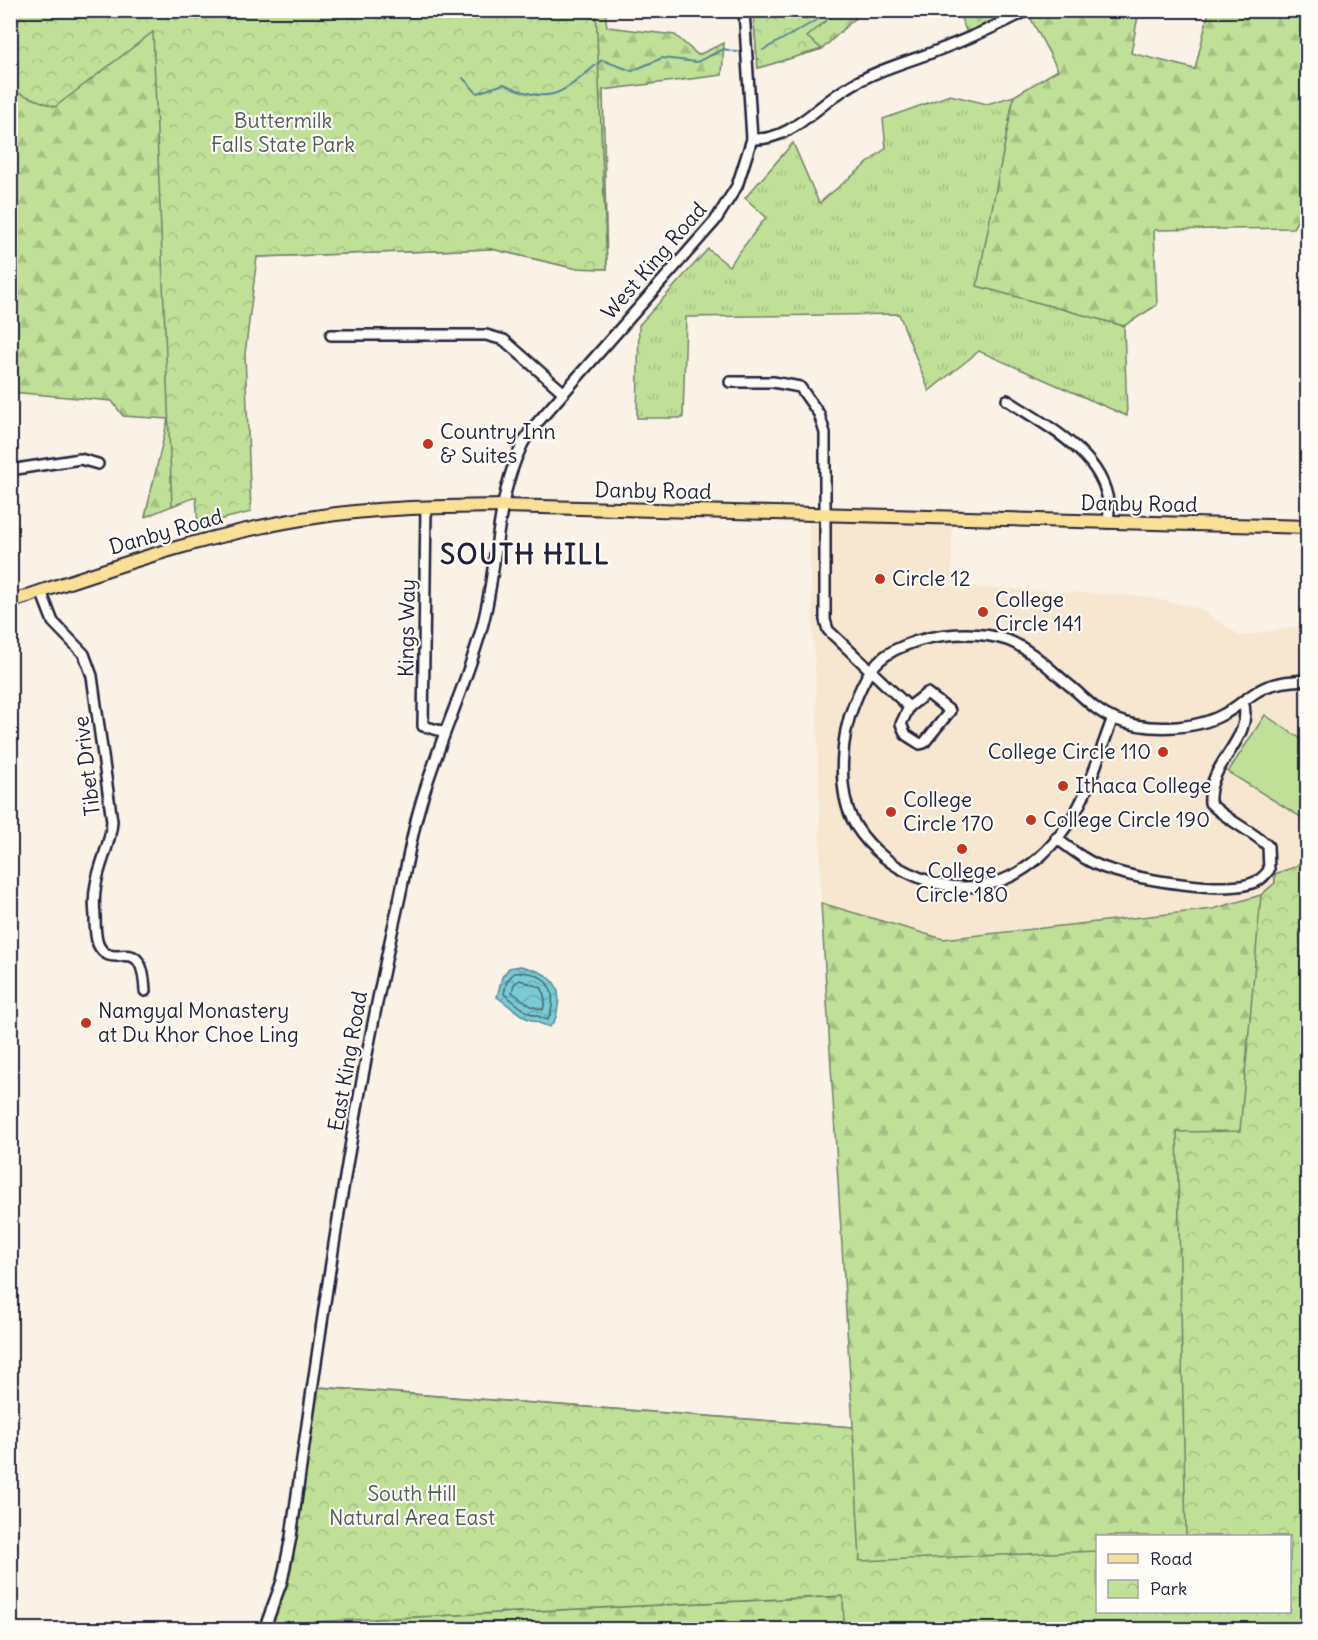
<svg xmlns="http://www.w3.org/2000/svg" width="1318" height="1640" viewBox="0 0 1318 1640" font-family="Delius,sans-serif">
  <defs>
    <pattern id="grass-tufts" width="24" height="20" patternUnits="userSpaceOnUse" patternTransform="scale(1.5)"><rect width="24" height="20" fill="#c0e098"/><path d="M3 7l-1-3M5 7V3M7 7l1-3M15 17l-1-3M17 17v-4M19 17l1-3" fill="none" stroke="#a5c084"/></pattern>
    <pattern id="forest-firs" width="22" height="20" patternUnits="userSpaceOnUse" patternTransform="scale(1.5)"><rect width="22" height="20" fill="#c0e098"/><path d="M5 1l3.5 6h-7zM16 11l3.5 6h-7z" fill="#a5c084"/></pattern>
    <pattern id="cemetery-stones" width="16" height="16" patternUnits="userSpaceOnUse" patternTransform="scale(1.5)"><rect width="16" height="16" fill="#c0e098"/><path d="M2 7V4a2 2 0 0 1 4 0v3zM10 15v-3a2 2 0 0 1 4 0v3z" fill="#a5c084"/></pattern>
    <pattern id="park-crowns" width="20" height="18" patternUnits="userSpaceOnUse" patternTransform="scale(1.5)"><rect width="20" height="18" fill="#c0e098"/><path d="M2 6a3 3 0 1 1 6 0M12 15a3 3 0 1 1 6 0" fill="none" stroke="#a5c084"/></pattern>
    <pattern id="water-waves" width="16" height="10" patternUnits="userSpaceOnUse" patternTransform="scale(1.5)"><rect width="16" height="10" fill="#7acbd3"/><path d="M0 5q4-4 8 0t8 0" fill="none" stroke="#69aeb6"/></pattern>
  </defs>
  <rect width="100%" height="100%" fill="#faf2e6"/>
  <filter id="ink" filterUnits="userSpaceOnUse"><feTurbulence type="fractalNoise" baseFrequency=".0167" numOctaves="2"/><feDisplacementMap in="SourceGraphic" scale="12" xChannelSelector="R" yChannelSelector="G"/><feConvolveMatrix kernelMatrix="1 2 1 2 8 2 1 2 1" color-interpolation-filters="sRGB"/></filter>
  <g filter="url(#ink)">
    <!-- built -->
    <polygon fill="#f7e7d1" points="808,515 952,519 952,586 1143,596 1201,609 1240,636 1307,625 1307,856 1295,867 1275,874 1275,883 1261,895 1213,909 943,939 821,903 817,716"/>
    <!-- grass -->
    <polygon fill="url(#grass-tufts)" stroke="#71816a" stroke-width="1.5" points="950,95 987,104 1014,96 978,286 1124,326 1127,416 979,351 929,391 899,314 686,317 683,418 637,418 639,325 708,249 729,266 766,217 745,198 793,143 819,203 886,148 883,119"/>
    <!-- forest -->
    <g fill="url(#forest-firs)" stroke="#71816a" stroke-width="1.5">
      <polygon points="10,11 605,11 607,27 675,35 698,55 724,43 722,75 603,90 607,269 573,268 492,249 257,257 196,496 145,517 168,419 123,416 112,401 11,392"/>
      <polygon points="753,11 863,11 822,49 758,68"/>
      <polygon points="1043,11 1139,11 1131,53 1195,69 1209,11 1307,11 1307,205 1293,228 1154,230 1157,305 1124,326 977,286 1014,96 1058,70 1030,17"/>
      <polygon points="1307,856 1290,1536 1098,1536 1097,1566 848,1590 321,1387 853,1427 821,903 943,939 1213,909 1261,895 1275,883 1275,874 1295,867"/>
      <polygon points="1097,1584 1098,1612 1290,1612 1307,1629 375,1630 374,1619"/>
    </g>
    <!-- cemetery -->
    <polygon fill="url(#cemetery-stones)" stroke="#71816a" stroke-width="1.5" points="958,11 1013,11 967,33"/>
    <!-- park -->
    <g fill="url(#park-crowns)" stroke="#71816a" stroke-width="1.5">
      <polygon points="10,11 596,11 607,269 573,268 492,249 257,257 245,354 251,512 198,525 196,497 172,506 153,32 55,107 11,90"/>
      <polygon points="753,11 753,10 837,11 807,37 822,49 758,68"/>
      <polygon points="1307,856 1307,1629 844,1629 843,1596 269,1624 284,1578 315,1387 853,1427 860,1561 1097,1551 1098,1612 1290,1612 1290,1536 1186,1536 1177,1132 1240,1131 1261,895 1275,883 1275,874 1295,867"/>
    </g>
    <!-- pitch -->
    <polygon fill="#c0e098" stroke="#71816a" stroke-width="1.5" points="1265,715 1307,743 1307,821 1228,772"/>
    <!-- water -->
    <path fill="url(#water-waves)" stroke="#578796" stroke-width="1.5" d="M521,966C542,971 563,979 558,1006C557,1014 556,1022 549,1027L524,1017L497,997L502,977L509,968Z"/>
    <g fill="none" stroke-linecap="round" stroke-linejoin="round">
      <!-- shore -->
      <g stroke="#456678" stroke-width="1.5">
        <path d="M514,973C546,969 560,991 548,1020L527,1012L504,994L507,981Z"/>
        <polygon points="520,980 542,988 545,1000 543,1010 531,1006 512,992 514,984"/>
      </g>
      <!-- stream -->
      <g stroke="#578796" stroke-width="2">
        <polyline points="763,50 817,20 821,10"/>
        <path d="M463,78L477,93L504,84C553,108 564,91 602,60L632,71L662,58L697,62L724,49L737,52"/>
      </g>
      <defs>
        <g id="minor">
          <path d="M752,139C791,141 816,106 847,88C872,72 903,63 931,53C965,40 996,27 1028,10"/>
          <polyline points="331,335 486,335 504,340 563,392"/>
          <polyline points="730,382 773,382 800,387 819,414 825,433 825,620 828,630 909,707"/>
          <path d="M1007,400C1051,429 1117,460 1108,523"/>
          <polyline points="10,470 80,459 98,464"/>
          <polyline points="426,507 423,726 445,732"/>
          <path d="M41,591L53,622L84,654L92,676L112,821C111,843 100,862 96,884C94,894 94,906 95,916C95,925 95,936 98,944C112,975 142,928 145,991"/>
          <polygon points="927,693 950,711 924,743 920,744 906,735 901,724 909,707"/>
          <path d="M1113,718C1100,750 1092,784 1075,813C1036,878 977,907 907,872C886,862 863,841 852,819C837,788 841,735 854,704C866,674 874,657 906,645C935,633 977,630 1007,640C1029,648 1051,670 1069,685C1084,697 1096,712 1114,719C1145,731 1194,731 1224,714C1236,708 1246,698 1258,691C1272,682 1291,681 1308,680"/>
          <path d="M1056,838C1072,850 1088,863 1108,869C1139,879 1227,895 1255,882C1261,880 1265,875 1269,870L1268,846C1250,829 1227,821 1210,803C1207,762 1255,740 1243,701"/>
          <path d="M264,1630L282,1581L291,1537C321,1324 351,1110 399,901C405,873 410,845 417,817C433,755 462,696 480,634C500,568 493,489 530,431L715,221L737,186L752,139L744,10"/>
        </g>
        <path id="major" d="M10,602C113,567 214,531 322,516C381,507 443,507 503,506L1308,527"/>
      </defs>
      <!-- minor casing -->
      <use href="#minor" stroke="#22223b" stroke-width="14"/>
      <!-- major casing -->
      <use href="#major" stroke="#22223b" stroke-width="16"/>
      <!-- minor -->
      <use href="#minor" stroke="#fdfcf7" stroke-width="9"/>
      <!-- major -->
      <use href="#major" stroke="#fadf96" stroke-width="12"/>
    </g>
  </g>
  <!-- markers -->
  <g fill="#c8321e" stroke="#fdfcf7" stroke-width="2">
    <circle cx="428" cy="444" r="6"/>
    <circle cx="880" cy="579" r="6"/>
    <circle cx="983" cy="612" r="6"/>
    <circle cx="1163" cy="752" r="6"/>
    <circle cx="1063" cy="786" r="6"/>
    <circle cx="891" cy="812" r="6"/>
    <circle cx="1031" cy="820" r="6"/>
    <circle cx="962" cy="849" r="6"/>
    <circle cx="86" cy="1023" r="6"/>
  </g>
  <g text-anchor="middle" stroke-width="4.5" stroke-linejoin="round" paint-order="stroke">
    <!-- park labels -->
    <g font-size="21" fill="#515b57" stroke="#fdfcf7">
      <text x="283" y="128">Buttermilk<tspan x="283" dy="24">Falls State Park</tspan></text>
      <text x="412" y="1501">South Hill<tspan x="412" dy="24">Natural Area East</tspan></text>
    </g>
    <!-- street labels -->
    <g font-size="21" fill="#22223b" stroke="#fdfcf7">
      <text transform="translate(654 261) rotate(-49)" y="7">West King Road</text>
      <text transform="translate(653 491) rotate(1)" y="7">Danby Road</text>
      <text transform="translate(1139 504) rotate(1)" y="7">Danby Road</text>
      <text transform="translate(166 532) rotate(-16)" y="7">Danby Road</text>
      <text transform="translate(407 628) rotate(-89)" y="7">Kings Way</text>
      <text transform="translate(87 766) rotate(-97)" y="7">Tibet Drive</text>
      <text transform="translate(348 1061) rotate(-80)" y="7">East King Road</text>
    </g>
    <!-- poi labels -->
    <g font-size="21" fill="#22223b" stroke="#fdfcf7" text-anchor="start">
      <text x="440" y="439">Country Inn<tspan x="440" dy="24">&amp; Suites</tspan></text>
      <text x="892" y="586">Circle 12</text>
      <text x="995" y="607">College<tspan x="995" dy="24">Circle 141</tspan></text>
      <text x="1151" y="759" text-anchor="end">College Circle 110</text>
      <text x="1075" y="793">Ithaca College</text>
      <text x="903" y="807">College<tspan x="903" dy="24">Circle 170</tspan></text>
      <text x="1043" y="827">College Circle 190</text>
      <text x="962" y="878" text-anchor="middle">College<tspan x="962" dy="24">Circle 180</tspan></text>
      <text x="98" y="1018">Namgyal Monastery<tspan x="98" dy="24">at Du Khor Choe Ling</tspan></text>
    </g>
    <!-- district labels -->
    <g font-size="27" font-weight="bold" letter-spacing="1.5" fill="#22223b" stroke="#fdfcf7">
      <text x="525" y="564">SOUTH HILL</text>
    </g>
  </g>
  <!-- margin -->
  <rect width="1318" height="1640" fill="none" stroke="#fdfcf7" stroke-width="36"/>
  <rect x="18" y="18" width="1282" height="1604" fill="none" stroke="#22223b" stroke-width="2" filter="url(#ink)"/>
  <!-- legend -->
  <rect x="1096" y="1535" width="195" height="78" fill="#fdfcf7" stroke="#a5a5ac" stroke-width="1.5"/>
  <rect x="1108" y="1554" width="30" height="9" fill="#fadf96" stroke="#a5a5ac" stroke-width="1.5"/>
  <text x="1150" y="1565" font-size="18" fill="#22223b">Road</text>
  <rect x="1108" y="1580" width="30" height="18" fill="url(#park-crowns)" stroke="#a5a5ac" stroke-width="1.5"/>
  <text x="1150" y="1595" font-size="18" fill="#22223b">Park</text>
</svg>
